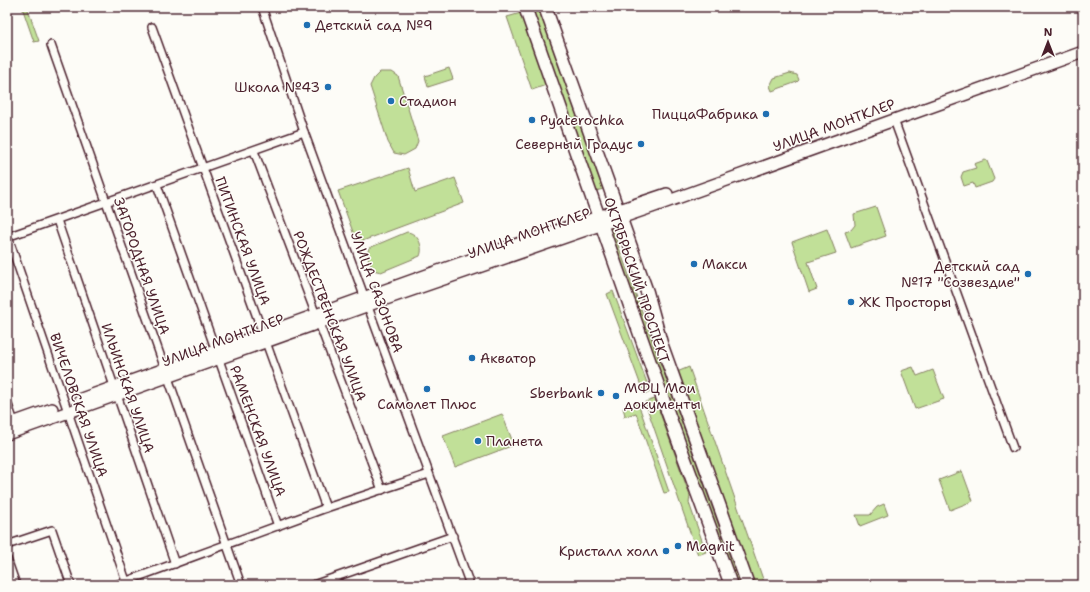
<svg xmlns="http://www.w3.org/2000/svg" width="1090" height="592" viewBox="0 0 1090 592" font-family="'Shantell Sans',sans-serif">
  <rect width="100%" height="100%" fill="#fdfcf7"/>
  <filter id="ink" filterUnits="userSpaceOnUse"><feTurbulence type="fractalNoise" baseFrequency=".025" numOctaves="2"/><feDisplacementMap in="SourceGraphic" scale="8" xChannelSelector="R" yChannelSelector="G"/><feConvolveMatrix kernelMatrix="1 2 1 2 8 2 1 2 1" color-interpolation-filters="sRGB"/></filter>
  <g filter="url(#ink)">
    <!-- green -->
    <g fill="#c1e098" stroke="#868062">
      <polygon points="22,7 27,7 39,41 34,42"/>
      <polygon points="530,7 538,7 603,189 596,191"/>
      <polygon points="521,13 546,85 532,90 507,17"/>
      <polygon points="449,68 453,79 428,87 425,76"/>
      <polygon points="380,72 392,72 398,76 418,141 415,149 404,155 394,153 388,142 370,86 374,78"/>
      <polygon points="790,73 797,75 799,80 797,82 772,91 770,86 774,78"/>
      <polygon points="985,160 987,161 994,179 992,182 975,188 973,183 964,186 961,177 963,172 976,168 974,164"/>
      <polygon points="408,168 415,192 455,178 464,203 357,243 338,191"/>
      <polygon points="876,207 886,236 851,248 845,232 851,230 855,225 854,214"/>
      <polygon points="612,228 740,585 734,585 607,230"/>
      <polygon points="827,229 836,253 808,262 817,289 809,292 792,242"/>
      <path d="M407,232C418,233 424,247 420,256L381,272L373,270L367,255L369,248Z"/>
      <polygon points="613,291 650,391 644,394 607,294"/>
      <polygon points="689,367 765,585 755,585 677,372"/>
      <polygon points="913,367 917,376 933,370 944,399 915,409 901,371"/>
      <polygon points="655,399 690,496 689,503 706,552 698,555 645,402"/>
      <polygon points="638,403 669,492 664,493 636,413 623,417 625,415 623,408"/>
      <polygon points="502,414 514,445 455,467 443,436"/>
      <polygon points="962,471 973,501 950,510 939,480"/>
      <polygon points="884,504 888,515 860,526 856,515 870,515 877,507"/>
    </g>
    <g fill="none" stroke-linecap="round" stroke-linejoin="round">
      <defs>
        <g id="street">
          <polyline points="262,7 304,132 470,585"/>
          <polyline points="152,27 326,508"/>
          <polyline points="51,45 241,585"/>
          <polyline points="894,120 1013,448"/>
          <polyline points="254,151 382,490"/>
          <polyline points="157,185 278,526"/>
          <polyline points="57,220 175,564"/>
          <polyline points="7,237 304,132"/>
          <polyline points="8,237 126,581"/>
          <polyline points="7,402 15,425"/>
          <polyline points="7,545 52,530 71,585"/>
          <polyline points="7,559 16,585"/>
          <polyline points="116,585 326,508 429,474"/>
          <polyline points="313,585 453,536"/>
        </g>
        <g id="secondary">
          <polyline points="81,399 458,264 667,194"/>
          <polyline points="7,425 52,409"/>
          <polyline points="7,434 380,301 652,207 1083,52"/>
        </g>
        <g id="primary">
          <polyline points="525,7 661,394 731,585"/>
          <polyline points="545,7 647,292 661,343 748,585"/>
        </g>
      </defs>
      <!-- street casing -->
      <use href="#street" stroke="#4a1f2b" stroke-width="10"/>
      <!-- secondary casing -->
      <use href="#secondary" stroke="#4a1f2b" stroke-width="14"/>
      <!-- primary casing -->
      <use href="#primary" stroke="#4a1f2b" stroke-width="15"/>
      <!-- street -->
      <use href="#street" stroke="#fdfcf7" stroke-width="7"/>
      <!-- secondary -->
      <use href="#secondary" stroke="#fdfcf7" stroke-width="11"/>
      <!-- primary -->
      <use href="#primary" stroke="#fdfcf7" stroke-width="12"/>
    </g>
  </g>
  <!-- markers -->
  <g fill="#1f6fb2" stroke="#fdfcf7" stroke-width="1.5">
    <circle cx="307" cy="25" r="4"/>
    <circle cx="328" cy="87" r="4"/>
    <circle cx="391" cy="101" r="4"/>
    <circle cx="766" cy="114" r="4"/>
    <circle cx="532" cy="120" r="4"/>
    <circle cx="641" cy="144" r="4"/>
    <circle cx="694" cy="264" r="4"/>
    <circle cx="1028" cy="274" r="4"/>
    <circle cx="851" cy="302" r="4"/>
    <circle cx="472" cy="358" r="4"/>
    <circle cx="427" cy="389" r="4"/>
    <circle cx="601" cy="393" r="4"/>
    <circle cx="616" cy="396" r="4"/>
    <circle cx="478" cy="441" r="4"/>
    <circle cx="678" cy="546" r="4"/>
    <circle cx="666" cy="551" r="4"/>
  </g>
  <g text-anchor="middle" stroke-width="3" stroke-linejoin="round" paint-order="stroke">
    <!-- poi labels -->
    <g font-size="14" fill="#4a1f2b" stroke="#fdfcf7" text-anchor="start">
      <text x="315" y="30">Детский сад №9</text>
      <text x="320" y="92" text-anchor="end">Школа №43</text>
      <text x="399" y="106">Стадион</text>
      <text x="758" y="119" text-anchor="end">ПиццаФабрика</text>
      <text x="540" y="125">Pyaterochka</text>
      <text x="633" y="149" text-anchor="end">Северный Градус</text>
      <text x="702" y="269">Макси</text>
      <text x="1020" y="271" text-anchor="end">Детский сад<tspan x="1020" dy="16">№17 "Созвездие"</tspan></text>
      <text x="859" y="307">ЖК Просторы</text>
      <text x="480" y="363">Акватор</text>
      <text x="624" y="393">МФЦ Мои<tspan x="624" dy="16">документы</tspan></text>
      <text x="593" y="398" text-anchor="end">Sberbank</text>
      <text x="427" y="409" text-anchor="middle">Самолет Плюс</text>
      <text x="486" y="446">Планета</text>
      <text x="686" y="551">Magnit</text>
      <text x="658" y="556" text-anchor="end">Кристалл холл</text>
    </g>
    <!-- street labels -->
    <g font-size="14" fill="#4a1f2b" stroke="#fdfcf7">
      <text transform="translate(834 125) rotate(-20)" y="5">УЛИЦА МОНТКЛЕР</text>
      <text transform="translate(529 233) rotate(-19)" y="5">УЛИЦА МОНТКЛЕР</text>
      <text transform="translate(243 241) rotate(70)" y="5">ПИТИНСКАЯ УЛИЦА</text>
      <text transform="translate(142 266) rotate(71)" y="5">ЗАГОРОДНАЯ УЛИЦА</text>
      <text transform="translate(637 280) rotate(71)" y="5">ОКТЯБРЬСКИЙ ПРОСПЕКТ</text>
      <text transform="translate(377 292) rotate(70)" y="5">УЛИЦА САЗОНОВА</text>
      <text transform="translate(330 316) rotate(69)" y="5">РОЖДЕСТВЕНСКАЯ УЛИЦА</text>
      <text transform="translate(223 340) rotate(-20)" y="5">УЛИЦА МОНТКЛЕР</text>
      <text transform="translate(128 388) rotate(71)" y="5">ИЛЬИНСКАЯ УЛИЦА</text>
      <text transform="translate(79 405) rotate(71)" y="5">ВИЧЕЛОВСКАЯ УЛИЦА</text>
      <text transform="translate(258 431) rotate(70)" y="5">РАМЕНСКАЯ УЛИЦА</text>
    </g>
  </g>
  <!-- margin -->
  <rect width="1090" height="592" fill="none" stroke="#fdfcf7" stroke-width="24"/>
  <rect x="12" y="12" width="1066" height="568" fill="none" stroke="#4a1f2b" stroke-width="1.5" filter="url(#ink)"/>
  <!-- north arrow -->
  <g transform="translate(1048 42)" stroke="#fdfcf7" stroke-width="3" paint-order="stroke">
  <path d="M0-3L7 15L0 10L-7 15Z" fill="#4a1f2b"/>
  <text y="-6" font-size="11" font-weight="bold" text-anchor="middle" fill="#4a1f2b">N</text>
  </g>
</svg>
